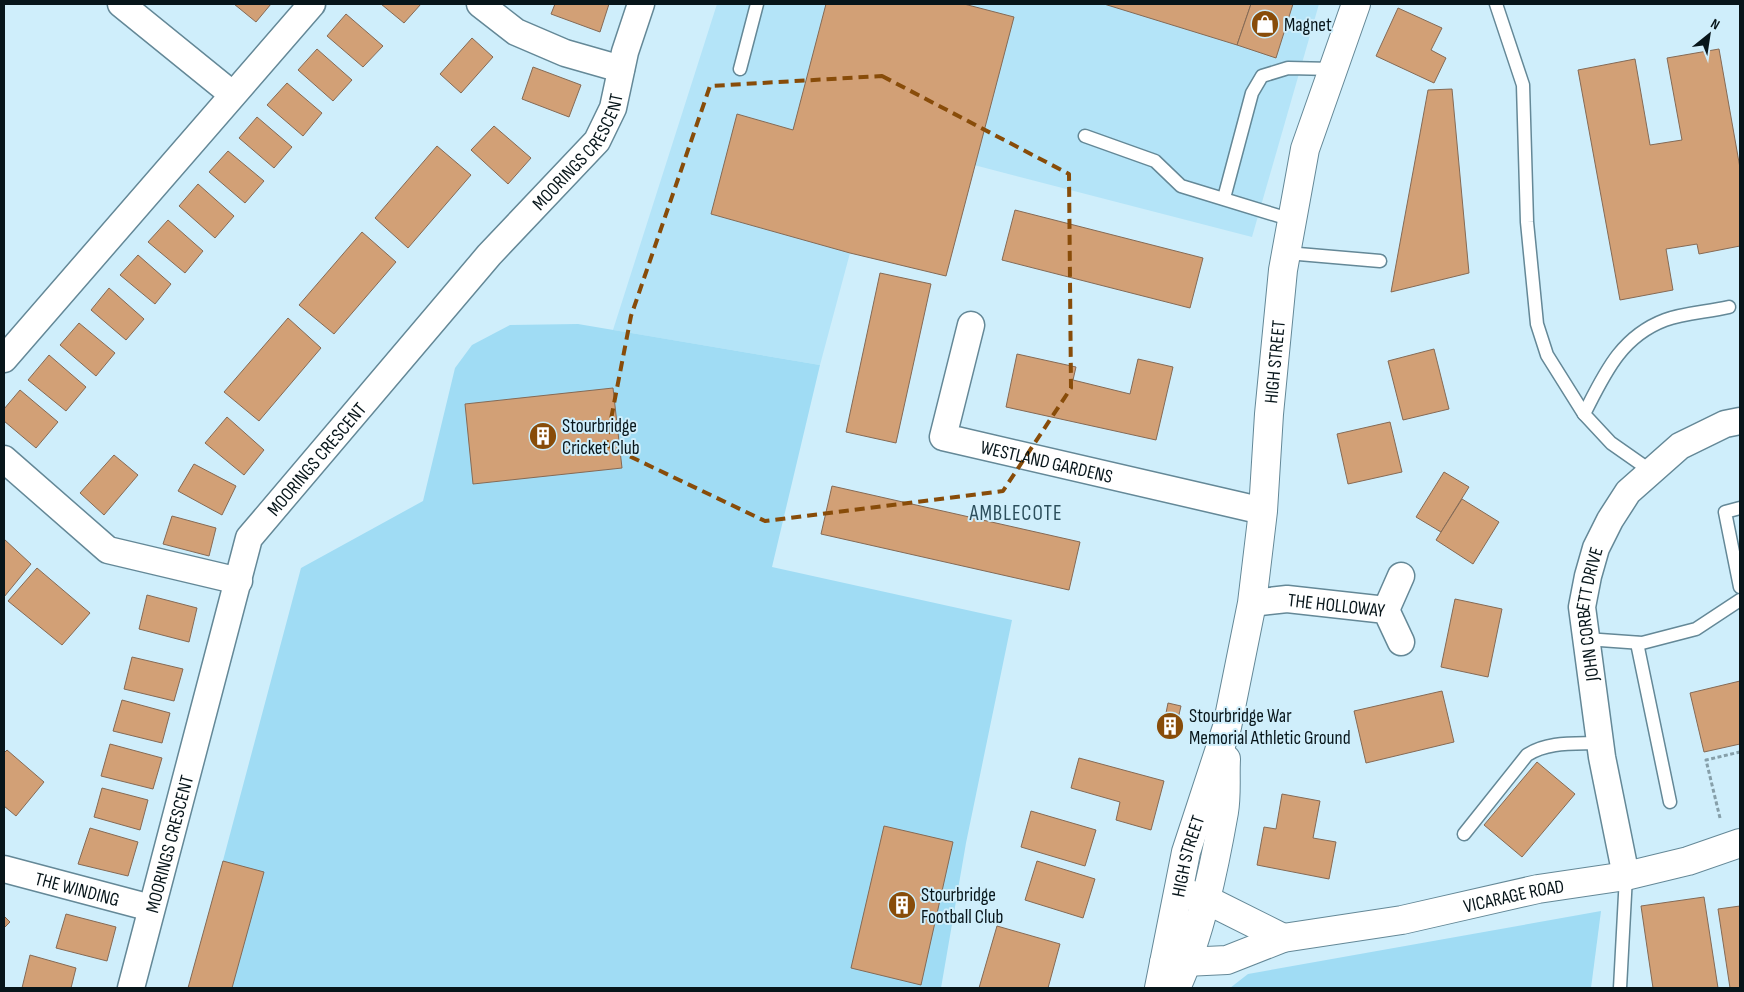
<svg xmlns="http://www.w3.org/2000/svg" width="1744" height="992" viewBox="0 0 1744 992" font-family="'Sofia Sans Condensed',sans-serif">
  <rect width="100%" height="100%" fill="#cfeefb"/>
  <!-- built -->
  <polygon fill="#b4e4f8" points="717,4 1319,4 1252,237 974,165 946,276 850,253 820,365 613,330"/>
  <!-- green -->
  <g fill="#a0dcf4">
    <polygon points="578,324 820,365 772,567 1012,620 966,843 941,988 189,988 301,568 423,501 455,368 472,345 510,325"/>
    <polygon points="1601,911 1591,988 1230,988 1248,974"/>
  </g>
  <!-- building -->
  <g fill="#d2a076" stroke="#856a55">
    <polygon points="234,4 271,4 256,22"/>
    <polygon points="381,4 421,4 404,23"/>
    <polygon points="555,4 609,4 600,32 551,14"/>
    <polygon points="826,4 964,4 1014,17 946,276 850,253 711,214 737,114 793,130"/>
    <polygon points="1104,4 1251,4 1237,45"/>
    <polygon points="1251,4 1293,4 1276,58 1237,45"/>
    <polygon points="1398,8 1442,28 1431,50 1446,58 1434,83 1376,56"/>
    <polygon points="346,14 383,46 363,67 327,36"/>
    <polygon points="472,38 493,57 461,93 440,74"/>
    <polygon points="317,49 352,80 333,101 298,70"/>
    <polygon points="1719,49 1740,168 1740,246 1699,254 1697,244 1666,249 1673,290 1620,300 1578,70 1635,59 1650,145 1682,140 1667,58"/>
    <polygon points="533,67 581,85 569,117 522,99"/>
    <polygon points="287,83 322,113 303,136 267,105"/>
    <polygon points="1452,89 1469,273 1391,292 1428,90"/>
    <polygon points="257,117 292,147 274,168 239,138"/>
    <polygon points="494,126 531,158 508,184 471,150"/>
    <polygon points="437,146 471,175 408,248 375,218"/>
    <polygon points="228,151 264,181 245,203 209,172"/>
    <polygon points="198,184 234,216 215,238 179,206"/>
    <polygon points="1015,210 1203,258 1190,308 1002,260"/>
    <polygon points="168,220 203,251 185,273 148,242"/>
    <polygon points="362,232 396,262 334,334 299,305"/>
    <polygon points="138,255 171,284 155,304 120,275"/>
    <polygon points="880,273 931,284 896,443 846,432"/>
    <polygon points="109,288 144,319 126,340 91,310"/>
    <polygon points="288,318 321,348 259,421 224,392"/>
    <polygon points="79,323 115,353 96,376 60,345"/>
    <polygon points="1434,349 1449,409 1403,420 1388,361"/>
    <polygon points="1017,354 1076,367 1073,380 1130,394 1138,359 1173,367 1156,440 1006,407"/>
    <polygon points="49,355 86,387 66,411 28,380"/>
    <polygon points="613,388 622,468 473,484 465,404"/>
    <polygon points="20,390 58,422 36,448 4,421 4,409"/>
    <polygon points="227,417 264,450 244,475 205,443"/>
    <polygon points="1390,422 1402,472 1348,484 1337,434"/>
    <polygon points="114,455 138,475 104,515 80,493"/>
    <polygon points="194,464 236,486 222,515 178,491"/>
    <polygon points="1444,472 1469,487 1441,532 1416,517"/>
    <polygon points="832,486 1080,542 1069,590 821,534"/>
    <polygon points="1462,499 1499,522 1473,564 1436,540"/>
    <polygon points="172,516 216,528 209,556 163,544"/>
    <polygon points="4,539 31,564 4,597"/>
    <polygon points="37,568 90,613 62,645 8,601"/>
    <polygon points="147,595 197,608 189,642 139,629"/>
    <polygon points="1455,599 1502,609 1488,677 1441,667"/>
    <polygon points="132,657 183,669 174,701 124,689"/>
    <polygon points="1740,681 1740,744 1704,752 1690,693"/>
    <polygon points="1442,691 1454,742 1366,763 1354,711"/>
    <polygon points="122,700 170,713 162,743 113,731"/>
    <polygon points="1168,703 1181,706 1174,736 1162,733"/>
    <polygon points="110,744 162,758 153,789 101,776"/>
    <polygon points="7,750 44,782 16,816 4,806 4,753"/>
    <polygon points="1079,758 1164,781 1151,830 1116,820 1120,802 1071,788"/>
    <polygon points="1537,762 1575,794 1522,857 1484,825"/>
    <polygon points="102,788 148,800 140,830 94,817"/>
    <polygon points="1282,794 1320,801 1313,838 1336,842 1329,879 1257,865 1264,827 1276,829"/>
    <polygon points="1031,811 1096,830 1085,866 1021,847"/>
    <polygon points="884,826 953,842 921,985 851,968"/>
    <polygon points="90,828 138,842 128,876 78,864"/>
    <polygon points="223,861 264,872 232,988 188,988"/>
    <polygon points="1037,861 1095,879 1083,918 1025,900"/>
    <polygon points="1704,897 1718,988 1653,988 1641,906"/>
    <polygon points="1740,906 1740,988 1730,988 1718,909"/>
    <polygon points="66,914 116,927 107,961 56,948"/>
    <polygon points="4,916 10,922 4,928"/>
    <polygon points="997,926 1060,944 1048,988 979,988"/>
    <polygon points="30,955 76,968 71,988 22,988"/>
  </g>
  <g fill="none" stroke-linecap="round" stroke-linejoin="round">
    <defs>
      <g id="lane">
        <polyline points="1496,4 1523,85 1527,222 1537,324 1547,355 1584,414"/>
        <polyline points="740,69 757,4"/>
        <polyline points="1085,136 1155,161 1181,186 1292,220"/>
        <polyline points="1224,198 1252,93 1262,76 1288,68 1333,69"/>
        <polyline points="1287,253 1380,261"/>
        <path d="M1651,471L1611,443L1584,414C1604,375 1620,337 1665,320C1684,313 1708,312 1729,307"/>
        <polyline points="1740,508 1725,512 1740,587"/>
        <polyline points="1586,639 1642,643 1696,629 1740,600"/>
        <polyline points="1637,643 1670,802"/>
        <path d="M1464,834L1527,755C1548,741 1575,744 1600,743"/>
        <polyline points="1620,988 1626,876"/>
      </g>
      <g id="street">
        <polyline points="121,4 232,94"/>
        <polyline points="480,4 516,32 565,53 621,69"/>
        <path id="s1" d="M971,325L943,437L1263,511"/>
        <polyline points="4,359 312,4"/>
        <polyline points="4,459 108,550 239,581"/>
        <path id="s2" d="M1252,603L1287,599L1386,610L1401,642"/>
        <polyline points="1386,610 1401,576"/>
        <path id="s3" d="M4,869L151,908"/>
        <path id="s4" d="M1626,876L1602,757L1582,607L1588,576L1596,548L1610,520L1628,492L1680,446L1725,424L1740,421"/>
        <path id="s5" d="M131,988L249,538L489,255L597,141L613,108L625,52L641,4"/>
      </g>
      <g id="secondary">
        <polyline points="1185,893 1205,899 1283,938"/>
        <path id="s6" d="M1164,963L1227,960L1283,938L1402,920L1538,889L1626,876L1688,861L1740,843"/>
      </g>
      <g id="highway">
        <path id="s7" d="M1159,988L1186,852L1227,727L1252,603L1263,511L1269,414L1283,270L1305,149L1356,4"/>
        <path d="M1176,988C1200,936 1214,869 1224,812C1227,795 1225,776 1226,759"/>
      </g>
    </defs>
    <!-- lane casing -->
    <use href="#lane" stroke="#648897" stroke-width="15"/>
    <!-- street casing -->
    <use href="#street" stroke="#648897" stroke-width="29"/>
    <!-- secondary casing -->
    <use href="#secondary" stroke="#648897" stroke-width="30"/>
    <!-- highway casing -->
    <use href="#highway" stroke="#648897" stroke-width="30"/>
    <!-- path -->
    <polyline stroke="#869fa9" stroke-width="3" stroke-dasharray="4 2.5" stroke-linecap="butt" points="1720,818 1706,760 1740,752"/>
    <!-- lane -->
    <use href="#lane" stroke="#fff" stroke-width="12"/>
    <!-- street -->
    <use href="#street" stroke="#fff" stroke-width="26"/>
    <!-- secondary -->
    <use href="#secondary" stroke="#fff" stroke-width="28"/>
    <!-- highway -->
    <use href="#highway" stroke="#fff" stroke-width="28"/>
  </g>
  <!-- marked area -->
  <path fill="none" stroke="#884c09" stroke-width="4" stroke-dasharray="10 6" stroke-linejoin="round" d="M882,76L1069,174L1071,388L1003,491L765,521L606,445L631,316L710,86Z"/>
  <!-- icons -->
  <defs>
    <symbol id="shop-disc" viewBox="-11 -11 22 22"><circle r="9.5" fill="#884c09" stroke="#cfeefb"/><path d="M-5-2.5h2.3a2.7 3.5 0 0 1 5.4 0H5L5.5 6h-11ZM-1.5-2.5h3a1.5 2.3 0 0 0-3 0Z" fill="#fff"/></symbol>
    <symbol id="building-disc" viewBox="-11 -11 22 22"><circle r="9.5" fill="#884c09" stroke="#cfeefb"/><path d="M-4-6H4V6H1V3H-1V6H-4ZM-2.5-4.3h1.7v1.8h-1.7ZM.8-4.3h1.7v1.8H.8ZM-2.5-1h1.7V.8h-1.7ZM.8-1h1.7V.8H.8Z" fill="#fff"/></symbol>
  </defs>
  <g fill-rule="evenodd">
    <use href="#shop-disc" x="1249" y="8" width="32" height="32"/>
    <use href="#building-disc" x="527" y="420" width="32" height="32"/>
    <use href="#building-disc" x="1154" y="710" width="32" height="32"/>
    <use href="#building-disc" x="886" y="889" width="32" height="32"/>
  </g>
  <g text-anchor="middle" stroke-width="4" stroke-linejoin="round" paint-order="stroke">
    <!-- poi labels -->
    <g font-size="19" fill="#07151a" stroke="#cfeefb" text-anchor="start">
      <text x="1284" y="31">Magnet</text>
      <text x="562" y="432">Stourbridge<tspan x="562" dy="22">Cricket Club</tspan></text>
      <text x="1189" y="722">Stourbridge War<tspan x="1189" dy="22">Memorial Athletic Ground</tspan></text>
      <text x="921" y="901">Stourbridge<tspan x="921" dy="22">Football Club</tspan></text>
    </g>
    <!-- street labels -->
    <g font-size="19" fill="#07151a" stroke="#cfeefb">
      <text dy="7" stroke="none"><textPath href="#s5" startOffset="974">MOORINGS CRESCENT</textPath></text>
      <text dy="7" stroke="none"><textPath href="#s7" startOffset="639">HIGH STREET</textPath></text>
      <text dy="7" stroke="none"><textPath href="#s5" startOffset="569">MOORINGS CRESCENT</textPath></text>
      <text dy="7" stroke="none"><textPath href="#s1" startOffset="222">WESTLAND GARDENS</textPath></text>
      <text dy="7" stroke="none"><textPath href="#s2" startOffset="85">THE HOLLOWAY</textPath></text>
      <text dy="7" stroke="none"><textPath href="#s4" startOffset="266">JOHN CORBETT DRIVE</textPath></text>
      <text dy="7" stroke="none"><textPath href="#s5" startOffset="149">MOORINGS CRESCENT</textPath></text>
      <text dy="7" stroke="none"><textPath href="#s7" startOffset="135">HIGH STREET</textPath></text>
      <text dy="7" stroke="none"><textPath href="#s3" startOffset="76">THE WINDING</textPath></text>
      <text dy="7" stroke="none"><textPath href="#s6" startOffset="358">VICARAGE ROAD</textPath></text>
    </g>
    <!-- quarter labels -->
    <g font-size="21" letter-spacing="1" fill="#2b4e5b" stroke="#cfeefb">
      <text x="1016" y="520">AMBLECOTE</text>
    </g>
  </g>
  <!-- border -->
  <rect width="1744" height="992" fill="none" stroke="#07151a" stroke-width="10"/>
  <!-- north arrow -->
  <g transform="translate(1709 35) rotate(30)" stroke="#cfeefb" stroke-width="4" paint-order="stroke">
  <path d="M0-4L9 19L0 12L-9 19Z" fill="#07151a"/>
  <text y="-8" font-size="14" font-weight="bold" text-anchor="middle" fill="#07151a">N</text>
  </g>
</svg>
